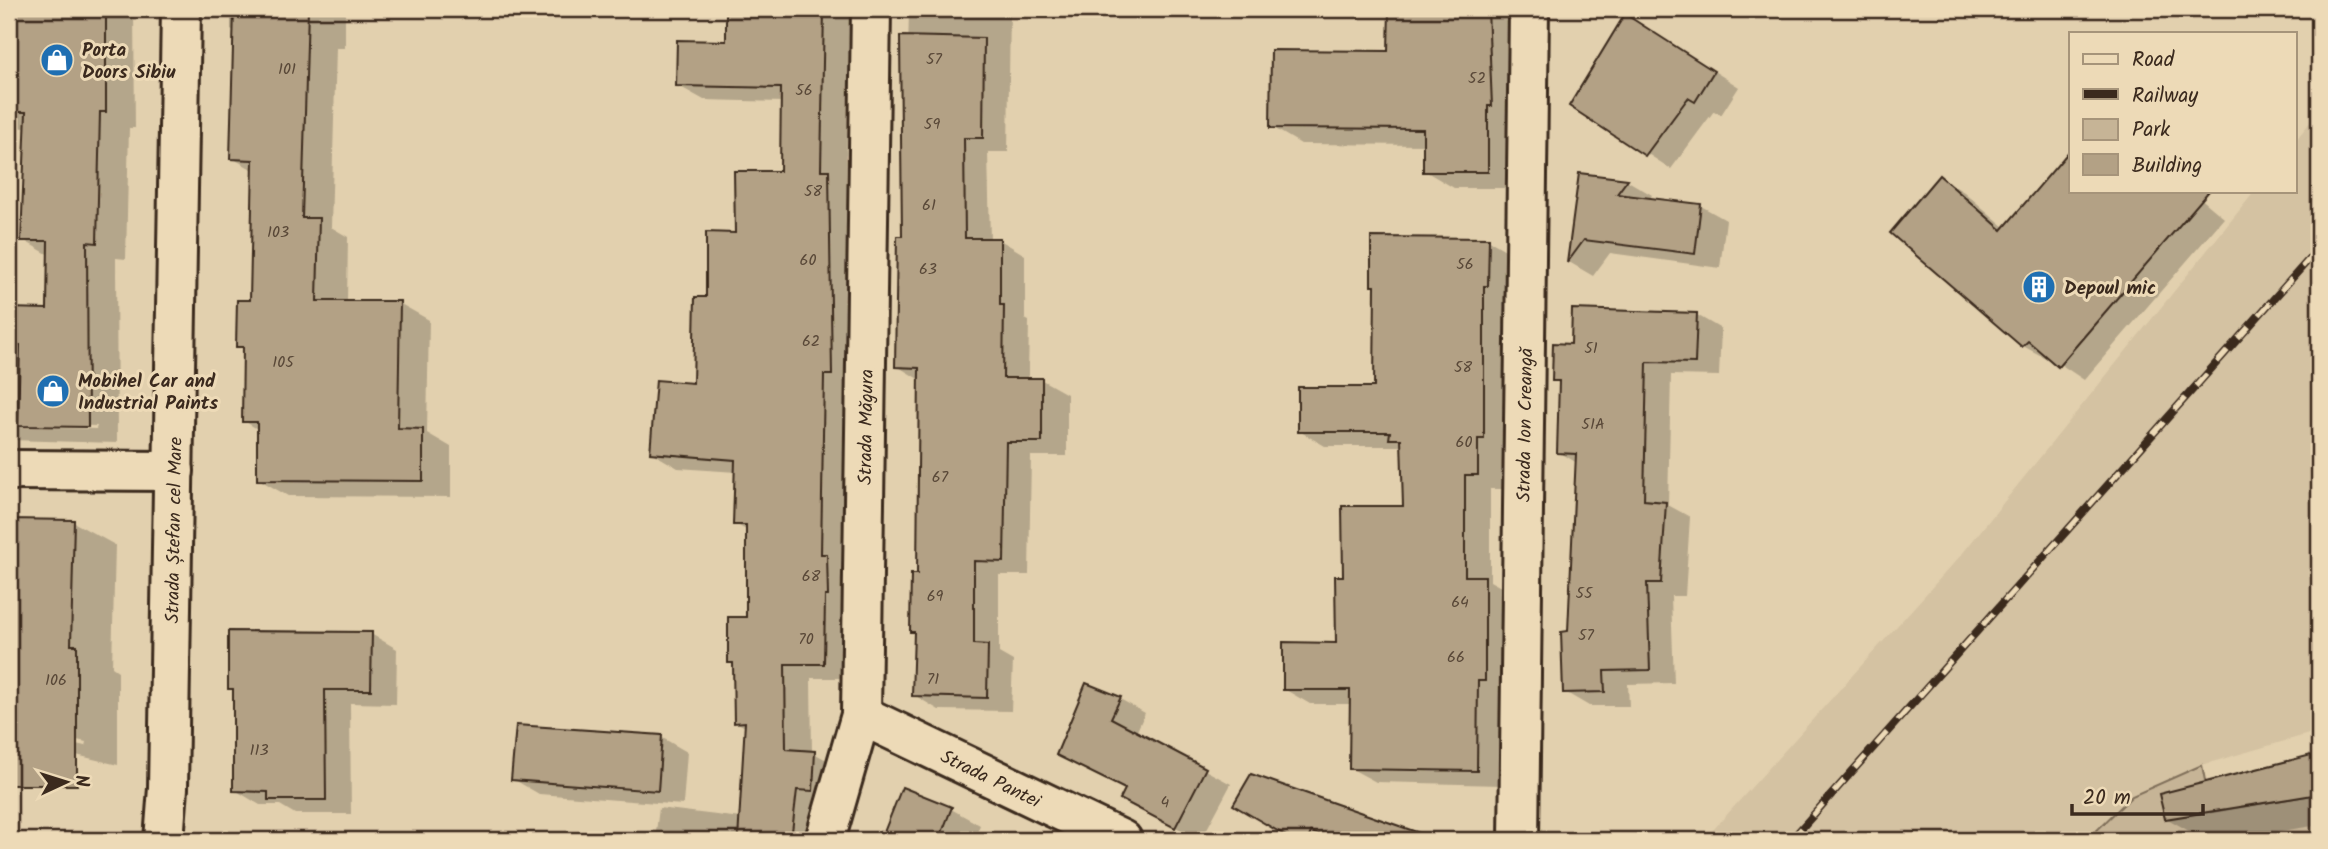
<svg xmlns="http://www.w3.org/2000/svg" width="2328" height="849" viewBox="0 0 2328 849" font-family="Kalam,sans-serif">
  <rect width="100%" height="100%" fill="#e2d0ae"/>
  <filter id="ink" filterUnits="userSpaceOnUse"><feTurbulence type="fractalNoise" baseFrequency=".0143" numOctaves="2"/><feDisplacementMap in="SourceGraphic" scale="14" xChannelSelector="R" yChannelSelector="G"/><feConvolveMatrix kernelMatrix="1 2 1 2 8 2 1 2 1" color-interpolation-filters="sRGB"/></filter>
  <g filter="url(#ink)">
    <!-- built -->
    <polygon fill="#d4c2a2" points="2319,111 2319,731 2202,765 2132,796 2087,840 1704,840 1962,554 2255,191 2295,191 2295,141"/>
    <!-- green -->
    <polygon fill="#c6b496" stroke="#806f5a" stroke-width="2" points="2202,765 2211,812 2319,794 2319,840 2087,840 2132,796"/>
    <!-- shadow -->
    <g fill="#0003" fill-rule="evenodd">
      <polygon points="9,9 134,9 135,128 129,128 126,259 116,258 117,443 9,440 9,427 96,429 97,426 9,424 9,310 49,311 49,255 23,240 27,128 9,127"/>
      <polygon points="231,9 345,9 345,48 336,48 331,227 348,237 347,303 399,303 429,320 427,433 451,447 451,497 288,496 258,479 259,430 244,421 245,350 238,346 252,302 255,171 232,158 235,32 231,29"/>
      <polygon points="728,9 857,9 857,38 849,38 846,182 855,187 850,678 811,678 812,752 841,768 818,840 655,840 659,808 741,818 747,728 736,722 735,665 729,662 748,619 748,531 735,524 736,472 678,468 652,453 695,385 707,299 737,234 781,172 782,102 704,100 677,85 728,43"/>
      <polygon points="909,9 1010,9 1008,152 988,152 990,240 1000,240 1025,255 1025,319 1029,321 1028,380 1042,380 1067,394 1067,456 1031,456 1029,575 999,575 999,653 1013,661 1011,711 939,710 914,695 915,633 912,631 919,576 920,380 897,366 904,238"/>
      <polygon points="1390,9 1520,9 1517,188 1454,188 1425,171 1425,145 1301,144 1272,127 1390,53"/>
      <polygon points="1651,31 1739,87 1721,115 1714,111 1671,169 1572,105"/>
      <polygon points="1581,175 1628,181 1652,195 1649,200 1701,206 1726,220 1720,268 1610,253 1593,276 1569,262"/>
      <polygon points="1939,177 1964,192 2006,228 2071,191 2192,191 2224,218 2084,380 2051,358 2049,360 2023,346 1892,233"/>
      <polygon points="1488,240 1514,255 1509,453 1503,453 1503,489 1490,489 1490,581 1510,592 1502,785 1376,782 1350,768 1352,704 1310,704 1284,689 1337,644 1345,578 1405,508 1403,446 1325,446 1299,431 1376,389 1377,287 1372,285"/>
      <polygon points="1697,315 1721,329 1719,376 1671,375 1668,505 1690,517 1685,596 1671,596 1674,683 1628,684 1629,706 1589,706 1565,692 1577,463 1559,452 1560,384 1554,380 1572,345"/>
      <path d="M9,521L73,522L115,545L112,667L118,671V765L30,744L9,732ZM28,729L86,742L85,746L28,733Z"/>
      <polygon points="371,634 397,649 396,704 350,703 351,814 295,814 280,805 260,805 235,790 234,691 230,688"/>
      <polygon points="1087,685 1120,699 1145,713 1136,733 1231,784 1201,840 1148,813 1127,790 1058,755"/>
      <polygon points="661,737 687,752 683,805 539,794 513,779"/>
      <polygon points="2319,755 2319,825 2225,840 2205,840 2166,818 2162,796"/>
      <polygon points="903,789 951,809 980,825 974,840 883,840"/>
      <polygon points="1235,805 1408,831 1424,840 1284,840 1287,835"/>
    </g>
    <!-- building -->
    <g fill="#b3a185" stroke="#3b2a1e" stroke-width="2">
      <polygon points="9,9 106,9 106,112 100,112 97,243 87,242 88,427 18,426 20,345 9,345 9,308 47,309 48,241 21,241 26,112 9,112"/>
      <polygon points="234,9 308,9 302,218 319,218 317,301 400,301 398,428 423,429 423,481 257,480 257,422 242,422 243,347 236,347 237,300 250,300 253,160 230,159"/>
      <polygon points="726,9 824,9 821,170 829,170 832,375 824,375 821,554 827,554 828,596 825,596 824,664 785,664 786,749 815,751 813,791 797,790 791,840 738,840 745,722 734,723 733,663 728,663 728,617 746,617 746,525 733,525 735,460 650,453 656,380 693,383 695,297 706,297 706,232 735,233 734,171 780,171 781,88 676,86 677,40 726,41"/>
      <polygon points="1389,9 1488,9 1492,106 1488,106 1488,172 1423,172 1423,129 1270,128 1271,50 1388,51"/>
      <polygon points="1625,14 1714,71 1695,102 1688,98 1645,156 1569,106"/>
      <polygon points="900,36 984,38 983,138 964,138 965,238 1000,238 1000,305 1004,305 1003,378 1042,378 1042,442 1006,442 1004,562 974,561 974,644 988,645 987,698 912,696 914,632 910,632 911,574 917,574 919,368 895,367 897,236 902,236"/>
      <polygon points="2071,149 2071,191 2209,191 2058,367 2028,341 2022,347 1890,233 1939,175 2002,230"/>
      <polygon points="1579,173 1628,179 1617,194 1701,204 1695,254 1584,240 1567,263"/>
      <polygon points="1371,237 1489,238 1488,286 1484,286 1484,439 1478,439 1478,475 1465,475 1465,576 1485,576 1485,681 1478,681 1477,771 1349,769 1350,690 1283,690 1283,642 1336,643 1335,576 1343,576 1342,506 1403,506 1401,439 1389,439 1390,432 1298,432 1298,387 1374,387 1375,286 1371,286"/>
      <polygon points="1572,309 1697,313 1695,363 1647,362 1644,500 1666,502 1661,583 1647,583 1650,670 1604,671 1605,692 1563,693 1561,632 1568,631 1576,454 1557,453 1559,381 1552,381 1553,343 1571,344"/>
      <polygon points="9,519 74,520 71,645 77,645 77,785 9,785"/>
      <polygon points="228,631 372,632 371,690 325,690 326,800 268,800 268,792 233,791 233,689 228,689"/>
      <polygon points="1086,683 1121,697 1111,718 1206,768 1175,828 1120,799 1125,789 1056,755"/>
      <polygon points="516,725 662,735 658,791 511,780"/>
      <polygon points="2319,753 2319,794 2165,819 2159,794"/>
      <polygon points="1251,774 1425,835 1424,840 1336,840 1311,832 1308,840 1293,840 1233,805"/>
      <polygon points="902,787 952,807 939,840 881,840"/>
    </g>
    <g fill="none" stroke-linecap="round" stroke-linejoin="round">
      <defs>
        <g id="street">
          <polyline points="9,470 174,471"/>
          <polyline points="861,715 1122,840"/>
          <polyline points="825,840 861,715 871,9"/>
          <polyline points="1519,840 1529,9"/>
        </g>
        <polyline id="primary" points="164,840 168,788 181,9"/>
      </defs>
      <!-- street casing -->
      <use href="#street" stroke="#3b2a1e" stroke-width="44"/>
      <!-- primary casing -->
      <use href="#primary" stroke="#3b2a1e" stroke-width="44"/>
      <!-- street -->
      <use href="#street" stroke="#eddab7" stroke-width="38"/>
      <!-- primary -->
      <use href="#primary" stroke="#eddab7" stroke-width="38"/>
      <defs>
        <polyline id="rail" points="1791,840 2319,248"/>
      </defs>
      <!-- rail casing -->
      <use href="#rail" stroke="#3b2a1e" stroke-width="8"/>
      <!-- rail -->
      <use href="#rail" stroke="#eddab7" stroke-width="5" stroke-dasharray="16" stroke-linecap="butt"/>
    </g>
  </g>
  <!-- icons -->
  <defs>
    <symbol id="shop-disc" viewBox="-11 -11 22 22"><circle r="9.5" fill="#1f6fb2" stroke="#eddab7"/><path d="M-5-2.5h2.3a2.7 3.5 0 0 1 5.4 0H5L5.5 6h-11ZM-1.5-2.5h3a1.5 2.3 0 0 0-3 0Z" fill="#fff"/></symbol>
    <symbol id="building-disc" viewBox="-11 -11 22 22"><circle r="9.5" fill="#1f6fb2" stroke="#eddab7"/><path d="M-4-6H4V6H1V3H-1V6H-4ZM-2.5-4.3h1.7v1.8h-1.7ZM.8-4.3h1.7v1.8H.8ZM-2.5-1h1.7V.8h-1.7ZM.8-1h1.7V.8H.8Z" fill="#fff"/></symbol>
  </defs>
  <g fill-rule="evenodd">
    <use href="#shop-disc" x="38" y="41" width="38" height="38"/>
    <use href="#building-disc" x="2020" y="268" width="38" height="38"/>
    <use href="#shop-disc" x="34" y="372" width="38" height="38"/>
  </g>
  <g text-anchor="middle" stroke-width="6" stroke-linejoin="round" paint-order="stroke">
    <!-- number labels -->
    <g font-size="16" fill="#594838">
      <text x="934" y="64">57</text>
      <text x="287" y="74">101</text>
      <text x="1477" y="83">52</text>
      <text x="804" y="95">56</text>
      <text x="932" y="129">59</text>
      <text x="813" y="196">58</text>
      <text x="929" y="210">61</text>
      <text x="278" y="237">103</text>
      <text x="808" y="265">60</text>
      <text x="1465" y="269">56</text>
      <text x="928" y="274">63</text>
      <text x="811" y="346">62</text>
      <text x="1591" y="353">51</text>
      <text x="283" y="367">105</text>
      <text x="1463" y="372">58</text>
      <text x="1593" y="429">51A</text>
      <text x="1464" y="447">60</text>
      <text x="940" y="482">67</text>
      <text x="811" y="581">68</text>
      <text x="1584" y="598">55</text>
      <text x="935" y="601">69</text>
      <text x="1460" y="607">64</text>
      <text x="1586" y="640">57</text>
      <text x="806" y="644">70</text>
      <text x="1456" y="662">66</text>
      <text x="933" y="684">71</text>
      <text x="56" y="685">106</text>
      <text x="259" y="755">113</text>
      <text x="1165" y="807">4</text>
    </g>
    <!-- poi labels -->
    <g font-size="19" font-weight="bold" fill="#3b2a1e" stroke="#eddab7" text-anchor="start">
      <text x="82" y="56">Porta<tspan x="82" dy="22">Doors Sibiu</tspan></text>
      <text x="2064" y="294">Depoul mic</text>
      <text x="78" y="387">Mobihel Car and<tspan x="78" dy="22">Industrial Paints</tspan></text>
    </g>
    <!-- street labels -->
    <g font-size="19" fill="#3b2a1e" stroke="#eddab7">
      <text transform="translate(1524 425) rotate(-89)" y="7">Strada Ion Creangă</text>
      <text transform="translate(865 427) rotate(-89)" y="7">Strada Măgura</text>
      <text transform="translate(173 530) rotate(-89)" y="7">Strada Ștefan cel Mare</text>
      <text transform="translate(991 778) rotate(26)" y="7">Strada Pantei</text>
    </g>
  </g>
  <!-- margin -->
  <rect width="2328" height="849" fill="none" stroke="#eddab7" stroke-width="35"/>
  <rect x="18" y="18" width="2293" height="814" fill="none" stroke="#3b2a1e" stroke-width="2.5" filter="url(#ink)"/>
  <!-- legend -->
  <rect x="2069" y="32" width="228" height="161" fill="#eddab7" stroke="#a6947a" stroke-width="2"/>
  <rect x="2083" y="54" width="35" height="10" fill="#eddab7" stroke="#a6947a" stroke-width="2"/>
  <text x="2132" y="66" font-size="21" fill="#3b2a1e">Road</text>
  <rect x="2083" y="89" width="35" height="10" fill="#3b2a1e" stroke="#a6947a" stroke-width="2"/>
  <text x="2132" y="102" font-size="21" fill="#3b2a1e">Railway</text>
  <rect x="2083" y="119" width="35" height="21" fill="#c6b496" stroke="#a6947a" stroke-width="2"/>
  <text x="2132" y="136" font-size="21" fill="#3b2a1e">Park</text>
  <rect x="2083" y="154" width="35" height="21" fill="#b3a185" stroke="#a6947a" stroke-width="2"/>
  <text x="2132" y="172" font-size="21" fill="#3b2a1e">Building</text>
  <!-- north arrow -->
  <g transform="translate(66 782) rotate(86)" stroke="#eddab7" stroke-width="5" paint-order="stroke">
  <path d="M0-5L12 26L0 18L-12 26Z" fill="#3b2a1e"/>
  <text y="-10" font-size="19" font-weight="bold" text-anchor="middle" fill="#3b2a1e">N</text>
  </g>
  <!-- scale -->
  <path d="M2072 804v10h131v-10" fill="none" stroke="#3b2a1e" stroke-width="3.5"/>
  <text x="2083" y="804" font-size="21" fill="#3b2a1e" stroke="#eddab7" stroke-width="5" paint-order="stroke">20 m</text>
</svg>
